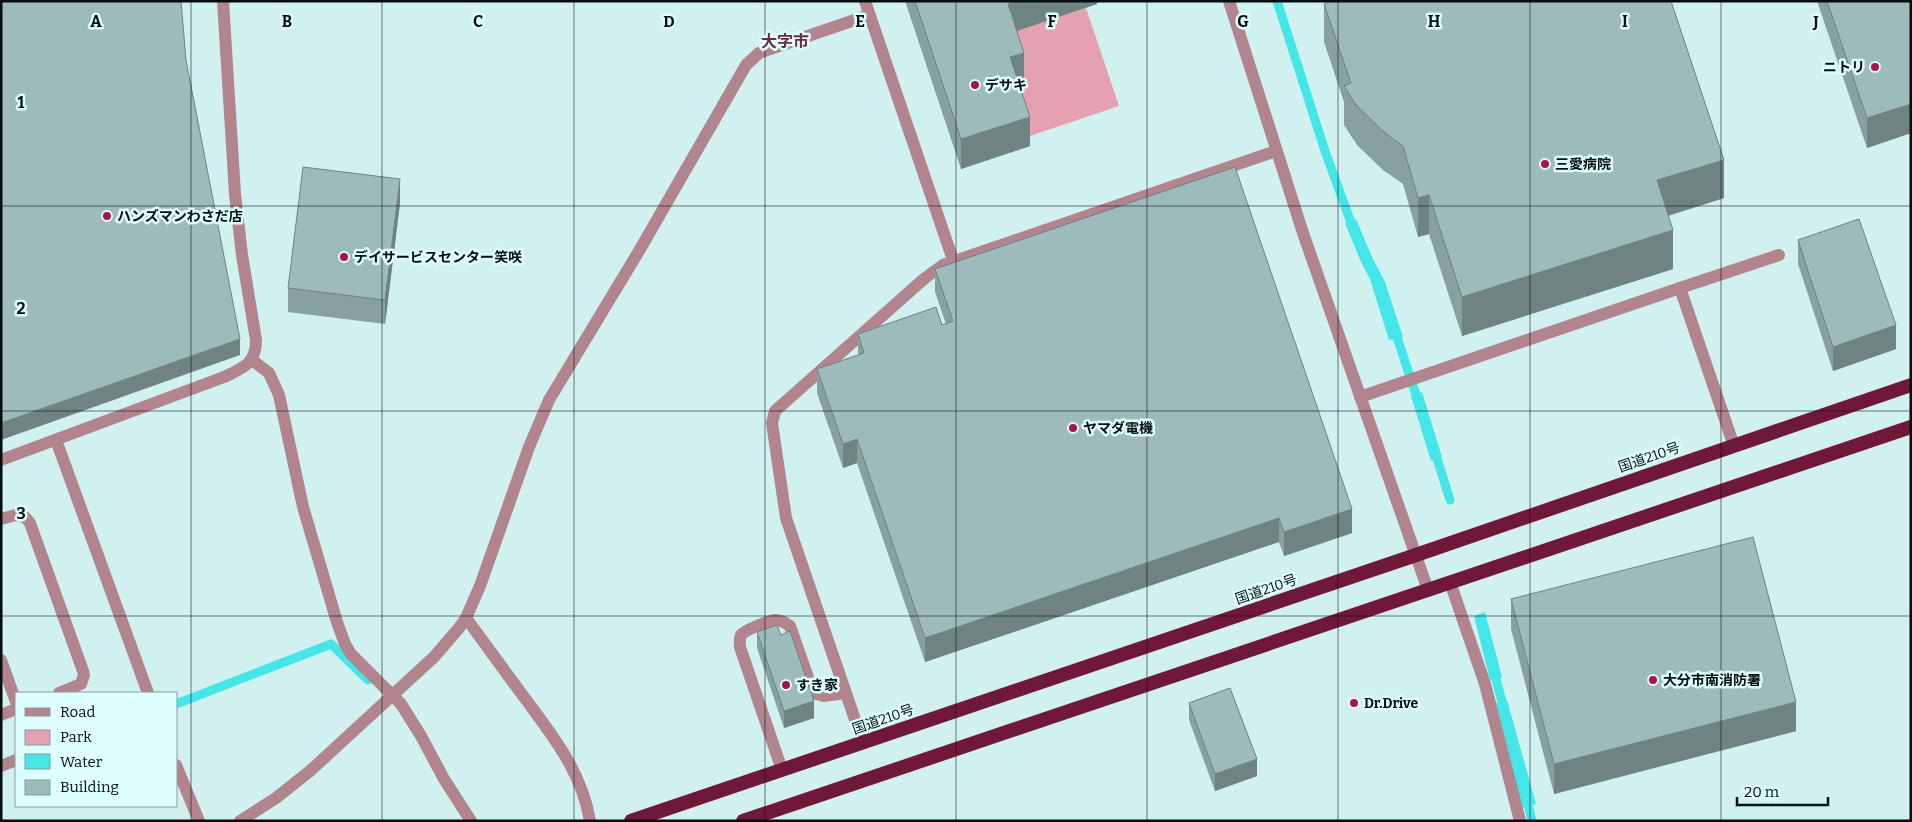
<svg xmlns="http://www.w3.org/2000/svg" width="1912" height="822" viewBox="0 0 1912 822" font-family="Bitter,'Noto Sans JP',serif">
  <rect width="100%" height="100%" fill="#d1f0f0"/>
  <!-- green -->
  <polygon fill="#e4a1b1" points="1086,8 1119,106 1027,137 1010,87 1024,82 1008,34"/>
  <!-- water -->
  <g fill="#45e6e7">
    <polygon points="1356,219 1372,257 1385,282 1403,337 1389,340 1370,279 1361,262 1345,223"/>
    <polygon points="1422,392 1442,457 1431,461 1411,396"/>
    <polygon points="1485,612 1502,677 1490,680 1474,616"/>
    <polygon points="1507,700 1536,804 1522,808 1496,703"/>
  </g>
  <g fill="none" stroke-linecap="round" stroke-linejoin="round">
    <!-- stream -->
    <g stroke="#45e6e7" stroke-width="9">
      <polyline points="1277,1 1325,151 1354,231"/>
      <polyline points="1394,328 1419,404"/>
      <polyline points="1434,449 1450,500"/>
      <polyline points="1493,668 1505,713"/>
      <polyline points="176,704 331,644 368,680"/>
      <polyline points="1526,796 1532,821"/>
    </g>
    <!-- service -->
    <g stroke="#b2848e" stroke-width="12">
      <polyline points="1680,288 1779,255"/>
      <polyline points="1360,397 1680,288 1734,446"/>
      <polyline points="1,519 16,515 25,517 30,523 83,671 84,675 81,684 59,693"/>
      <polyline points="1,660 16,702"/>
      <polyline points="1,715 16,709"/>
      <path d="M782,770L740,647C740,643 739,639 741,635C745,630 768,621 775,620C781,620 786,623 790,626L812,689L816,694L824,696L845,693"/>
    </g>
    <!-- minor -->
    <g stroke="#b2848e" stroke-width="12">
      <polyline points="865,1 953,260"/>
      <polyline points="252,360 269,373 279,395 303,507 337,622 345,644 351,654 401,704 421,736 444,779 471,821"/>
      <polyline points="56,440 148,693"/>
      <polyline points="1450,582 1485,684 1520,821"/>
      <path d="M466,618C486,645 506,673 527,701C555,739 582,773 590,821"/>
      <polyline points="176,765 199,821"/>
      <polyline points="1,766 16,760"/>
      <polyline points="240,821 276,798 310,771 434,657 459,628 466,618 480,586 529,447 549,400 639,251 746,65 759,53 869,15"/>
    </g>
    <!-- tertiary -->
    <g stroke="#b2848e" stroke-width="12">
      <polyline points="1229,1 1303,233 1428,590"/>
      <path d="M1,460L224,377C243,368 256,364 256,340L242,255L235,194L223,1"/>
      <polyline points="863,743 786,518 772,423 775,411 925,278 943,265 1276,151"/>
    </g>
    <!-- trunk -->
    <g stroke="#70183a" stroke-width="14">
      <polyline points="631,821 1416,555 1911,385"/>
      <polyline points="743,821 1911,427"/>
    </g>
  </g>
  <!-- wall -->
  <g fill="#87a1a0">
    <polygon points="905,1 1097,1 1097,4 1017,31 1024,83 1019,84 1030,146 961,169"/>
    <polygon points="1817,1 1911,1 1911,133 1867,148"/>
    <polygon points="1324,4 1724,198 1668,216 1673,269 1462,336 1429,234 1418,237 1403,184 1383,170 1357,145 1344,125 1344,102 1324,42"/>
    <polygon points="400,203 385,324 288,312 288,288"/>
    <polygon points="1798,240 1896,349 1833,371 1798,264"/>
    <polygon points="935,269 1352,533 1284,556 1279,542 925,662 857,463 843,468 817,393 817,369 858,355 858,334 942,325 946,324 935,292"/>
    <polygon points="1511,599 1796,731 1554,794 1511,629"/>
    <polygon points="757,632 814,718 784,728 757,648"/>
    <polygon points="1189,703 1257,776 1215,791 1189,720"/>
  </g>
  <!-- shaded-wall -->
  <g fill="#6e8382">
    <polygon points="1015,1 1097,1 1097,4 1008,34 1008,4"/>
    <polygon points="1024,53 1024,83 1010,87 1010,57"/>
    <polygon points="1911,104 1911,133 1867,148 1867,118"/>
    <polygon points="1030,117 1030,146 961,169 961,139"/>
    <polygon points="1724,160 1724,198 1657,219 1657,180"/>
    <polygon points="400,179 400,203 385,324 385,300"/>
    <polygon points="1429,195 1429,234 1418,237 1418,198"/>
    <polygon points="1673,230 1673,269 1462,336 1462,297"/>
    <polygon points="1896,325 1896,349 1833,371 1833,347"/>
    <polygon points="240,339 240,355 1,440 1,423"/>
    <polygon points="857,439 857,463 843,468 843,444"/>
    <polygon points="1352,509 1352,533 1284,556 1284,532"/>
    <polygon points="1279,518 1279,542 925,662 925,638"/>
    <polygon points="814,701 814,718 784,728 784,711"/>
    <polygon points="1796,702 1796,731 1554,794 1554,764"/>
    <polygon points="1257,759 1257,776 1215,791 1215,774"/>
  </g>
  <!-- building -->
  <g fill="#9dbbba" stroke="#6e8382">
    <polygon points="1,1 181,1 186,60 240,339 1,423"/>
    <polygon points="915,1 1015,1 1008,4 1024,53 1010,57 1030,117 961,139"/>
    <polygon points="1332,1 1671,1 1724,160 1657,180 1673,230 1462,297 1429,195 1418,198 1403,146 1383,131 1357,106 1344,86 1351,83 1324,4"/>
    <polygon points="1827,1 1911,1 1911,104 1867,118"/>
    <polygon points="303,167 400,179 385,300 288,288"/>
    <polygon points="1235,167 1352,509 1284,532 1279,518 925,638 857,439 843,444 817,369 864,353 858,334 936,307 942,325 953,321 935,269"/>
    <polygon points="1859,219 1896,325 1833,347 1798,240"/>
    <polygon points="1753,537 1796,702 1554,764 1511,599"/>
    <polygon points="777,625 781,635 790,631 814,701 784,711 757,632"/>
    <polygon points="1230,688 1257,759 1215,774 1189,703"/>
  </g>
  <!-- grid -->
  <path fill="none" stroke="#050e0e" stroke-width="1" stroke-opacity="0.55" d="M191,1V821M382,1V821M574,1V821M765,1V821M956,1V821M1147,1V821M1338,1V821M1530,1V821M1721,1V821M1,206H1911M1,411H1911M1,616H1911"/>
  <!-- markers -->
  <g fill="#a61350" stroke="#defdfd" stroke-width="2">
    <circle cx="1875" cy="67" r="5"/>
    <circle cx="975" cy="85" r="5"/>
    <circle cx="1545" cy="164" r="5"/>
    <circle cx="107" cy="216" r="5"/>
    <circle cx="344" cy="257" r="5"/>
    <circle cx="1073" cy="428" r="5"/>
    <circle cx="1653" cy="680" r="5"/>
    <circle cx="786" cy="685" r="5"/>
    <circle cx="1354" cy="703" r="5"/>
  </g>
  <g text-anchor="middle" stroke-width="5" stroke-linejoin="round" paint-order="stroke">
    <!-- poi labels -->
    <g font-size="14" font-weight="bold" fill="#050e0e" stroke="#defdfd" text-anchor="start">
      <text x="1865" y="72" text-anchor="end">ニトリ</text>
      <text x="985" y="90">デサキ</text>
      <text x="1555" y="169">三愛病院</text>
      <text x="117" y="221">ハンズマンわさだ店</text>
      <text x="354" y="262">デイサービスセンター笑咲</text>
      <text x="1083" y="433">ヤマダ電機</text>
      <text x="1663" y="685">大分市南消防署</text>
      <text x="796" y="690">すき家</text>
      <text x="1364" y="708">Dr.Drive</text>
    </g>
    <!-- street labels -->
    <g font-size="14" fill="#050e0e" stroke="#defdfd">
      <text transform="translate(1649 457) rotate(-19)" y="5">国道210号</text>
      <text transform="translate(1266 589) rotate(-19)" y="5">国道210号</text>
      <text transform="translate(883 719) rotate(-19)" y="5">国道210号</text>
    </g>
    <!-- quarter labels -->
    <g font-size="16" font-weight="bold" fill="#702a3f" stroke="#defdfd">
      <text x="785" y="47">大字市</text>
    </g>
  </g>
  <g font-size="16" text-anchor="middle" font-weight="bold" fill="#050e0e" stroke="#defdfd" stroke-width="5" stroke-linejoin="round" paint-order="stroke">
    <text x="96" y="27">A</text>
    <text x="287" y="27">B</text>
    <text x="478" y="27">C</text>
    <text x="669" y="27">D</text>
    <text x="860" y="27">E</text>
    <text x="1052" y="27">F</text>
    <text x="1243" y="27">G</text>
    <text x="1434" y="27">H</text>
    <text x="1625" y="27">I</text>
    <text x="1816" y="27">J</text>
    <text x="21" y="108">1</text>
    <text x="21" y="314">2</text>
    <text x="21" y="519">3</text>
  </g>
  <!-- border -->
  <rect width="1912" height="822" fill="none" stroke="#050e0e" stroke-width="5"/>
  <!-- legend -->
  <rect x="15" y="692" width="162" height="115" fill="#defdfd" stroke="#879d9d"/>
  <rect x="25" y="708" width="25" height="8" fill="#b2848e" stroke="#879d9d"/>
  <text x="60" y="717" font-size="15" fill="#050e0e">Road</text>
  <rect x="25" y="730" width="25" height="15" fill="#e4a1b1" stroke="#879d9d"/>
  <text x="60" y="742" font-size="15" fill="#050e0e">Park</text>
  <rect x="25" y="754" width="25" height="15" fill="#45e6e7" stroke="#879d9d"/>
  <text x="60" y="767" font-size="15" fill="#050e0e">Water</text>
  <rect x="25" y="780" width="25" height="15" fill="#9dbbba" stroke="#879d9d"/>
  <text x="60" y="792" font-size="15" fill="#050e0e">Building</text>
  <!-- scale -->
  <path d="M1737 797v8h91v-8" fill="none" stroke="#050e0e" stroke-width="2.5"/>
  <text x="1744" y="797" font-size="15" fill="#050e0e" stroke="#defdfd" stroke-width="4" paint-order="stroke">20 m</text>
</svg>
